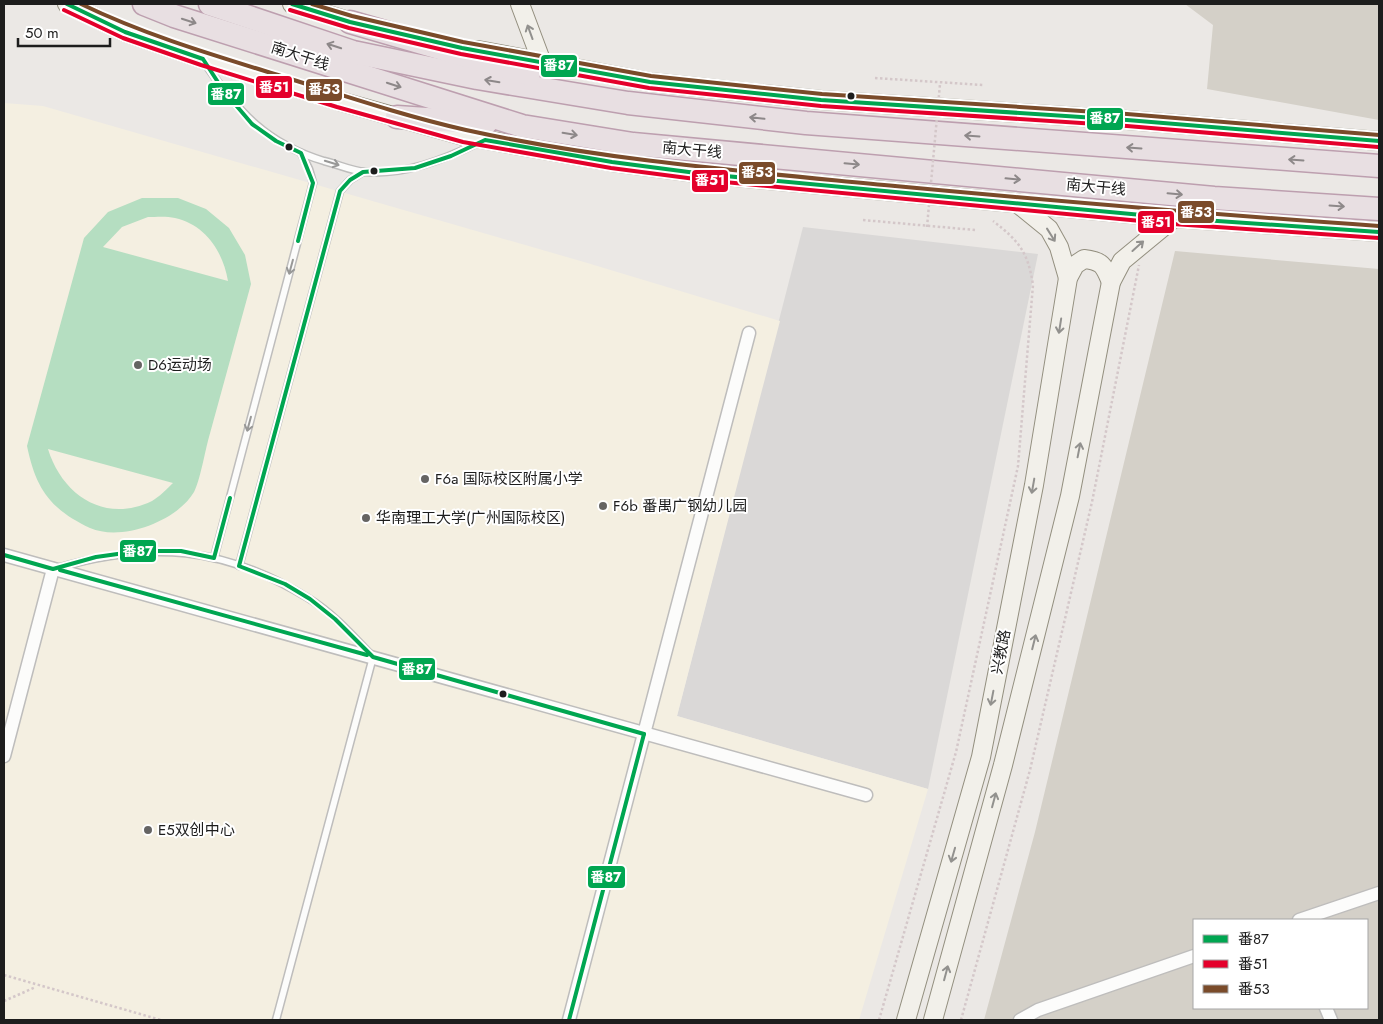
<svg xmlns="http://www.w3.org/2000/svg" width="1383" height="1024" viewBox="0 0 1383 1024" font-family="Jost,'Noto Sans SC',sans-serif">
  <rect width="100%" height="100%" fill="#ebe8e5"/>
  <!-- residential -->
  <polygon fill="#dad8d7" points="803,227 1038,254 928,789 677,716"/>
  <!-- education -->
  <polygon fill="#f4efe1" points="4,103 43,106 584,262 780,321 677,716 928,789 859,1020 4,1020"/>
  <!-- construction -->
  <g fill="#d4d0c8" fill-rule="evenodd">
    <polygon points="1185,4 1379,4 1379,120 1207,89 1213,25"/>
    <path d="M1175,251L1379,269V1020H984L1035,832ZM1194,920H1367V1008H1194Z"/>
  </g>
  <!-- pitch -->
  <path fill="#b5dec1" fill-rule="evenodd" d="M142,198H178L206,209L229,228L245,255L251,284C237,335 223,386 209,437C205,451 200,481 194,492C177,521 122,542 90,528C50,509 36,489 27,446L84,238L108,212ZM148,217C156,217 167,216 175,218C206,225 223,252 228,281L103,247L122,227ZM48,449L173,483C167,489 159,497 152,501C105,524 62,495 48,449Z"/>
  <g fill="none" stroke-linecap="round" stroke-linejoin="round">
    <defs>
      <g id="lane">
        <path d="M206,65C239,113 267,144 324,161C337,164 352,171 365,172C405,175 443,160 478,143"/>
        <polyline points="214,558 313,183 309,169 301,153"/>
        <polyline points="239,566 340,191 350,180 363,172"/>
        <path d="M57,568C150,541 224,546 308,598C333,613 353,636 373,657L276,1020"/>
      </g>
      <g id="street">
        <polyline points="4,555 866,795"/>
        <polyline points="4,756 53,569"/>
        <polyline points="1299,920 1379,893"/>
        <polyline points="1326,1008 1331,1020"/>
        <polyline points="569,1020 749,333"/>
        <polyline points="1020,1020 1038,1010 1194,956"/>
      </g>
      <g id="secondary">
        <polyline points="67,4 125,32 203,59 339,101 464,136 612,162 704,174 1174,218 1379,232"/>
        <polyline points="292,4 362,25"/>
        <polyline points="520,4 541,60"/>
        <polyline points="478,50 650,82 821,100 1127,120 1379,141"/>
        <polyline points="1017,203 1049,229 1059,247 1068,278"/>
        <path d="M906,1020L981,757L1034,485L1068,278L1075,265L1084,259C1103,261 1104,266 1111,282"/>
        <polyline points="933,1020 1003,765 1070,496 1111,282 1122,261 1174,218"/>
      </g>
      <g id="highway">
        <polyline points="144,4 174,16 522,126 633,144 1214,198 1379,209"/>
        <polyline points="210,4 353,52 477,78 628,103 806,123 1379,166"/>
        <polyline points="350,22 529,74"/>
        <polyline points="397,117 486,123"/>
      </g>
    </defs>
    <!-- lane casing -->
    <use href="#lane" stroke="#bebdbc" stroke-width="9"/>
    <!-- street casing -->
    <use href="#street" stroke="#bebdbc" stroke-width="15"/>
    <!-- secondary casing -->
    <use href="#secondary" stroke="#938f7f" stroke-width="20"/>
    <!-- highway casing -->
    <use href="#highway" stroke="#bd9faf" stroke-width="25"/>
    <!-- path -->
    <g stroke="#d4c7c9" stroke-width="2.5" stroke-dasharray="2.5 2.5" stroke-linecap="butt">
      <polyline points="875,78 983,85"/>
      <polyline points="863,220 975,230"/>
      <polyline points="4,975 161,1020"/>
      <polyline points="4,1001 36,987"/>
      <path d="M879,1020L956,752L1018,466L1033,285C1028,252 1019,241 993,221"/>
      <polyline points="961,1020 1030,770 1092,502 1139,265"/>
    </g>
    <!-- lane -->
    <use href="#lane" stroke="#fcfcfb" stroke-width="6"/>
    <!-- street -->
    <use href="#street" stroke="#fcfcfb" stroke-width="12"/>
    <!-- secondary -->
    <use href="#secondary" stroke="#f2f0ea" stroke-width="18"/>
    <!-- highway -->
    <use href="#highway" stroke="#e8dfe2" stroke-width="22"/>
    <!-- path-bridge -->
    <polyline stroke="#d4c7c9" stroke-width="2.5" stroke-dasharray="2.5 2.5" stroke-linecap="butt" points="927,227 940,84"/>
    <defs>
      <g id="bus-1">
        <polyline points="67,4 125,32 203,59 223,90 252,124 276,141 301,153 313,183 298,241"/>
        <polyline points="292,4 350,22 462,48 650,82 821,100 1127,120 1379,141"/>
        <polyline points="4,555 53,569 96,557 139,551 181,551 214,558 230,498"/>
        <polyline points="60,570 367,655"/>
        <polyline points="644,734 373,657 335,619 310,599 285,584 239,566 340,191 350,180 363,172 415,168 451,156 485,140 612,162 704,174 1174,218 1379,232"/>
        <polyline points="569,1020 644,734"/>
      </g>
      <g id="bus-2">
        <polyline points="64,10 123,38 201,65 337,107 463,142 611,168 703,180 1173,224 1379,238"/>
        <polyline points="290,10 349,28 461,54 649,88 821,106 1127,126 1378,147"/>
      </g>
      <g id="bus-3">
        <path d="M81,4C145,35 213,55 281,76C342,95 404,116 466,130C607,161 752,172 895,186C1056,201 1218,215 1379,226"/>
        <polyline points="312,4 352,16 463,42 651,76 822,94 1127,114 1379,135"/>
      </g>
    </defs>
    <!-- bus-1 casing -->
    <use href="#bus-1" stroke="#fff" stroke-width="8"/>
    <!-- bus-2 casing -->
    <use href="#bus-2" stroke="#fff" stroke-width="8"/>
    <!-- bus-3 casing -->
    <use href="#bus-3" stroke="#fff" stroke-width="8"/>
    <!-- bus-1 -->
    <use href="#bus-1" stroke="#00a651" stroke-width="4"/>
    <!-- bus-2 -->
    <use href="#bus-2" stroke="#e4002b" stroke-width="4"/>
    <!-- bus-3 -->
    <use href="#bus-3" stroke="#7a4b2a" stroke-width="4"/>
  </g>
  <!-- one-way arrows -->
  <defs><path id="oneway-shaft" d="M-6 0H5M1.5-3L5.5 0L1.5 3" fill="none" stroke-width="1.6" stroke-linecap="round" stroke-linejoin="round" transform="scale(1.25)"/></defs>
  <g stroke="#8d8889">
    <use href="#oneway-shaft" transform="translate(189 21) rotate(18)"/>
    <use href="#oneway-shaft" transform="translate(334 46) rotate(-162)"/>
    <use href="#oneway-shaft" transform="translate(492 81) rotate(-171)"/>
    <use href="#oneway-shaft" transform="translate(394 85) rotate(18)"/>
    <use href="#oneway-shaft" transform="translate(757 118) rotate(-174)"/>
    <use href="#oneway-shaft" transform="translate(570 134) rotate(9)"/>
    <use href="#oneway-shaft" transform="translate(972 136) rotate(-176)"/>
    <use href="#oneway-shaft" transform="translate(1134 148) rotate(-176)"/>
    <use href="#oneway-shaft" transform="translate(1296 160) rotate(-176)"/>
    <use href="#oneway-shaft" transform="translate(852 164) rotate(5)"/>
    <use href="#oneway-shaft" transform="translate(1013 179) rotate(5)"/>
    <use href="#oneway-shaft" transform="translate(1175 194) rotate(5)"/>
    <use href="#oneway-shaft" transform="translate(1337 206) rotate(4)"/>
  </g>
  <g stroke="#92918e">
    <use href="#oneway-shaft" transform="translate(530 32) rotate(-110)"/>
    <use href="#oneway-shaft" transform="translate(1051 235) rotate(58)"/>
    <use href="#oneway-shaft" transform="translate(1138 246) rotate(-42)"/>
    <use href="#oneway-shaft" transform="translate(1060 326) rotate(99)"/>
    <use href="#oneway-shaft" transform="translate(1079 450) rotate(-79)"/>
    <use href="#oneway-shaft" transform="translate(1033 486) rotate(100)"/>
    <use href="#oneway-shaft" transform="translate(1034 642) rotate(-76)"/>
    <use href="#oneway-shaft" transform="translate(992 698) rotate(101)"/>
    <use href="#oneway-shaft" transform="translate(994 800) rotate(-75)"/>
    <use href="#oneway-shaft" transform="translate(953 855) rotate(106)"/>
    <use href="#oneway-shaft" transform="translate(946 973) rotate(-75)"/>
  </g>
  <g stroke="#989897">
    <use href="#oneway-shaft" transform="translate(332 163) rotate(17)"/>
    <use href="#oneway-shaft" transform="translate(291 267) rotate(105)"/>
    <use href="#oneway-shaft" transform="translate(249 424) rotate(105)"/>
  </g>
  <!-- markers -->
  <g fill="#1d1d1d" stroke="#fff" stroke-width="2">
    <circle cx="851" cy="96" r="4.5"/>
    <circle cx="289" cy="147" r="4.5"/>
    <circle cx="374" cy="171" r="4.5"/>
    <circle cx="503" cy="694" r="4.5"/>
  </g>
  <g fill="#656463" stroke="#fff" stroke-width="2">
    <circle cx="138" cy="365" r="5"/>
    <circle cx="425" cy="479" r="5"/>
    <circle cx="603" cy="506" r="5"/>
    <circle cx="366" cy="518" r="5"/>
    <circle cx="148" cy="830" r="5"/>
  </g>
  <g text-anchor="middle" stroke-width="4" stroke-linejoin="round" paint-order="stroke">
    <!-- street labels -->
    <g font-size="15" fill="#1d1d1d" stroke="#fff">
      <text transform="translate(300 56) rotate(18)" y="5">南大干线</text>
      <text transform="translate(692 150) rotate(5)" y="5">南大干线</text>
      <text transform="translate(1096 187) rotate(5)" y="5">南大干线</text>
      <text transform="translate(1001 652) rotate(-79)" y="5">兴教路</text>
    </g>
    <!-- poi labels -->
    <g font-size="15" fill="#1d1d1d" stroke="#fff" text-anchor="start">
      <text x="148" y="370">D6运动场</text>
      <text x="435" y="484">F6a 国际校区附属小学</text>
      <text x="613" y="511">F6b 番禺广钢幼儿园</text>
      <text x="376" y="523">华南理工大学(广州国际校区)</text>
      <text x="158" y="835">E5双创中心</text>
    </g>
  </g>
  <g stroke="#fff" stroke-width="2">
    <rect x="540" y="54" width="38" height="24" rx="5" fill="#00a651"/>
    <rect x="255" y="75" width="38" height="24" rx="5" fill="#e4002b"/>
    <rect x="305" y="78" width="38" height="24" rx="5" fill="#7a4b2a"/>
    <rect x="207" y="82" width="38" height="24" rx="5" fill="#00a651"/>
    <rect x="1086" y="107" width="38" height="24" rx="5" fill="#00a651"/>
    <rect x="738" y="161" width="38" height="24" rx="5" fill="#7a4b2a"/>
    <rect x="691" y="169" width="38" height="24" rx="5" fill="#e4002b"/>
    <rect x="1177" y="200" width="38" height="24" rx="5" fill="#7a4b2a"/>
    <rect x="1137" y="210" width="38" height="24" rx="5" fill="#e4002b"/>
    <rect x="119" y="539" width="38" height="24" rx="5" fill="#00a651"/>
    <rect x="398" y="657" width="38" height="24" rx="5" fill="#00a651"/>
    <rect x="587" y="865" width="39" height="24" rx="5" fill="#00a651"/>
  </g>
  <g font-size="14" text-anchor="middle" font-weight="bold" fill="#fff">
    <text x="559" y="70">番87</text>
    <text x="274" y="92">番51</text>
    <text x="324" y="94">番53</text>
    <text x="226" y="99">番87</text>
    <text x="1105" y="123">番87</text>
    <text x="757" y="177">番53</text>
    <text x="710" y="185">番51</text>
    <text x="1196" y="217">番53</text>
    <text x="1156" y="227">番51</text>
    <text x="138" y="556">番87</text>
    <text x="417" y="674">番87</text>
    <text x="606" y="882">番87</text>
  </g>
  <!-- border -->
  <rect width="1383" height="1024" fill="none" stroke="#1d1d1d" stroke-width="10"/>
  <!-- legend -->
  <rect x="1193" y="919" width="175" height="90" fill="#ffffff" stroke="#a5a5a5"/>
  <rect x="1203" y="935" width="25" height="8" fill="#00a651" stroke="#a5a5a5"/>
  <text x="1238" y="944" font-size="15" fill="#1d1d1d">番87</text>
  <rect x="1203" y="960" width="25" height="8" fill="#e4002b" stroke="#a5a5a5"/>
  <text x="1238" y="969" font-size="15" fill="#1d1d1d">番51</text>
  <rect x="1203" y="985" width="25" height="8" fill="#7a4b2a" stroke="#a5a5a5"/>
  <text x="1238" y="994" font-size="15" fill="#1d1d1d">番53</text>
  <!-- scale -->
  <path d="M18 38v8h92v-8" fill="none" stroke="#1d1d1d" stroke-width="2.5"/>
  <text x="25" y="38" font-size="15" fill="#1d1d1d" stroke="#ffffff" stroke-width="4" paint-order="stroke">50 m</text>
</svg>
